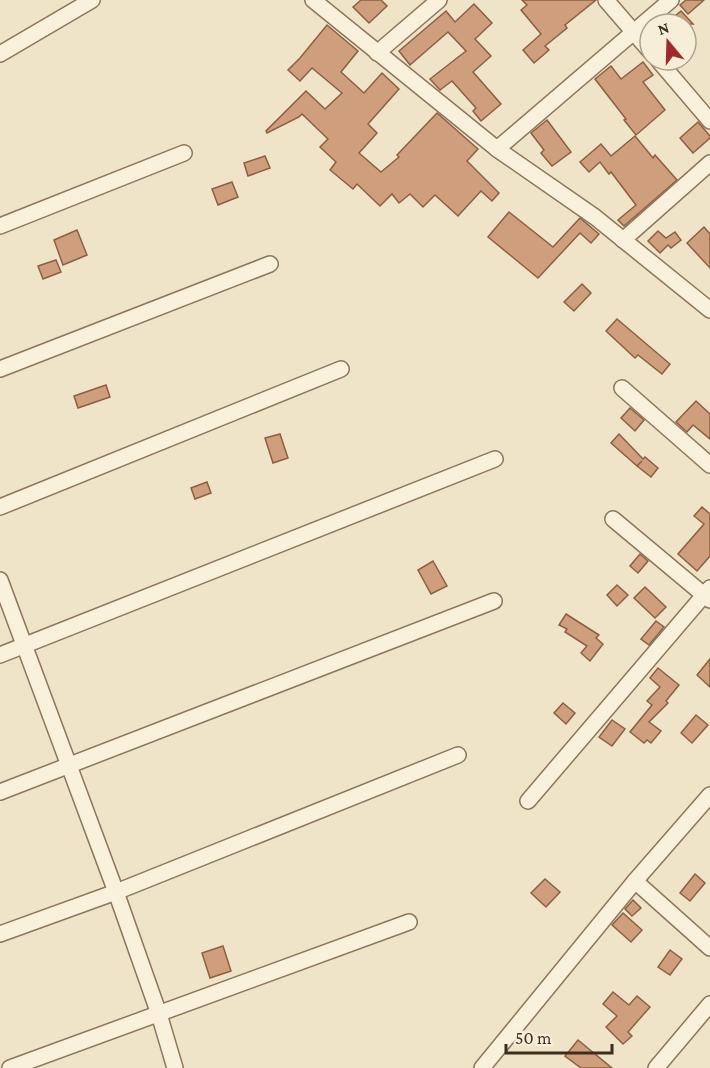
<svg xmlns="http://www.w3.org/2000/svg" width="710" height="1068" viewBox="0 0 710 1068" font-family="'Crimson Pro',serif">
  <rect width="100%" height="100%" fill="#f0e4c8"/>
  <!-- building -->
  <g fill="#cf9f7d" stroke="#8d5f41" stroke-width="1.5">
    <polygon points="361,0 381,0 387,6 369,23 353,7"/>
    <polygon points="522,0 596,0 565,25 567,28 545,46 549,50 534,63 523,50 541,34 521,10 527,5"/>
    <polygon points="686,0 704,0 688,14 680,5"/>
    <polygon points="474,4 492,23 475,39 491,56 473,72 501,104 481,121 473,111 476,108 452,81 440,90 430,79 466,51 448,32 410,65 399,51 446,11 455,22"/>
    <polygon points="681,11 693,24 665,24"/>
    <polygon points="327,25 358,51 341,72 364,93 382,73 399,89 368,124 377,133 359,153 381,172 399,157 397,155 437,113 478,149 467,161 499,193 492,201 481,191 458,216 435,195 423,207 410,194 399,203 392,194 380,206 357,184 353,189 330,170 336,162 320,147 328,139 302,114 299,117 267,133 266,131 306,91 325,109 342,93 312,68 300,81 288,70 300,58"/>
    <polygon points="643,62 653,75 643,82 665,110 636,135 624,120 626,119 595,79 611,66 621,79"/>
    <polygon points="547,120 571,152 552,166 541,153 544,150 531,133"/>
    <polygon points="698,122 710,136 710,138 693,153 680,138"/>
    <polygon points="635,136 653,158 655,155 677,180 624,226 618,220 636,205 611,172 609,174 600,162 589,172 580,162 601,144 611,156"/>
    <polygon points="265,156 270,168 248,176 244,163"/>
    <polygon points="232,182 238,197 218,205 212,189"/>
    <polygon points="509,212 553,247 580,218 599,234 591,243 580,233 538,278 488,237"/>
    <polygon points="704,227 710,234 710,268 687,243"/>
    <polygon points="77,230 87,255 63,265 54,240"/>
    <polygon points="658,231 666,238 675,232 681,240 671,248 668,245 660,253 648,241"/>
    <polygon points="56,260 61,272 43,279 38,266"/>
    <polygon points="582,284 591,293 574,311 564,302"/>
    <polygon points="617,319 670,364 662,374 638,355 635,358 606,331"/>
    <polygon points="106,385 110,397 78,408 74,396"/>
    <polygon points="696,401 710,414 710,439 693,425 687,432 676,422"/>
    <polygon points="630,408 644,420 635,431 621,418"/>
    <polygon points="280,434 288,458 273,463 265,438"/>
    <polygon points="619,434 643,459 645,457 658,468 651,477 637,466 642,461 637,466 611,443"/>
    <polygon points="207,482 211,493 195,499 191,488"/>
    <polygon points="702,507 710,514 710,556 697,571 678,554 704,524 694,516"/>
    <polygon points="640,554 648,561 638,573 630,566"/>
    <polygon points="433,561 447,586 431,594 418,570"/>
    <polygon points="617,585 628,595 617,606 607,595"/>
    <polygon points="645,587 666,607 655,618 634,598"/>
    <polygon points="566,614 599,635 596,638 603,644 590,661 581,653 587,646 565,632 567,629 559,625"/>
    <polygon points="656,621 664,627 649,645 641,639"/>
    <polygon points="710,659 710,687 697,675"/>
    <polygon points="658,668 679,685 666,701 668,703 649,722 661,731 651,743 647,740 644,743 630,732 652,705 647,701 660,687 650,678"/>
    <polygon points="563,703 575,713 566,724 554,713"/>
    <polygon points="696,715 708,725 692,743 681,733"/>
    <polygon points="612,720 625,729 612,746 599,737"/>
    <polygon points="695,874 705,883 690,901 680,893"/>
    <polygon points="545,879 560,892 546,907 531,893"/>
    <polygon points="633,900 641,908 632,916 625,909"/>
    <polygon points="623,913 642,930 631,942 612,925"/>
    <polygon points="223,946 231,971 210,978 202,953"/>
    <polygon points="670,950 682,959 670,975 658,967"/>
    <polygon points="613,992 629,1005 637,996 650,1007 628,1032 632,1036 623,1044 606,1027 617,1016 603,1004"/>
    <polygon points="578,1040 612,1068 581,1068 565,1056"/>
  </g>
  <g fill="none" stroke-linecap="round" stroke-linejoin="round">
    <defs>
      <g id="street">
        <polyline points="313,0 497,149 595,217 710,310"/>
        <polyline points="606,0 650,51"/>
        <polyline points="377,53 439,0"/>
        <polyline points="0,54 92,0"/>
        <polyline points="658,60 710,121"/>
        <polyline points="497,149 671,0"/>
        <polyline points="0,226 184,153"/>
        <polyline points="623,240 710,163"/>
        <polyline points="0,369 270,264"/>
        <polyline points="622,388 710,465"/>
        <polyline points="0,507 341,369"/>
        <polyline points="613,519 710,600"/>
        <polyline points="0,580 116,892 159,1014 175,1068"/>
        <polyline points="0,655 495,459"/>
        <polyline points="0,792 494,601"/>
        <polyline points="528,801 710,588"/>
        <polyline points="635,881 710,948"/>
        <polyline points="0,934 116,892 458,755"/>
        <polyline points="10,1068 409,922"/>
        <polyline points="482,1068 635,881 710,795"/>
        <polyline points="656,1068 710,1004"/>
      </g>
    </defs>
    <!-- street casing -->
    <use href="#street" stroke="#8d765c" stroke-width="18"/>
    <!-- street -->
    <use href="#street" stroke="#faf1dc" stroke-width="15"/>
  </g>
  <!-- north arrow -->
  <g transform="translate(668 42) rotate(341)"><circle r="28" fill="#f7eed8" stroke="#ada18e" stroke-width="1.5"/>
  <path d="M0-4.5L10 22L0 15L-10 22Z" fill="#9e2a2b"/>
  <text y="-9" font-size="16" font-weight="bold" text-anchor="middle" fill="#3d2e20">N</text>
  </g>
  <!-- scale -->
  <path d="M506 1044v9h106v-9" fill="none" stroke="#3d2e20" stroke-width="3"/>
  <text x="515" y="1044" font-size="18" fill="#3d2e20" stroke="#f7eed8" stroke-width="4.5" paint-order="stroke">50 m</text>
</svg>
